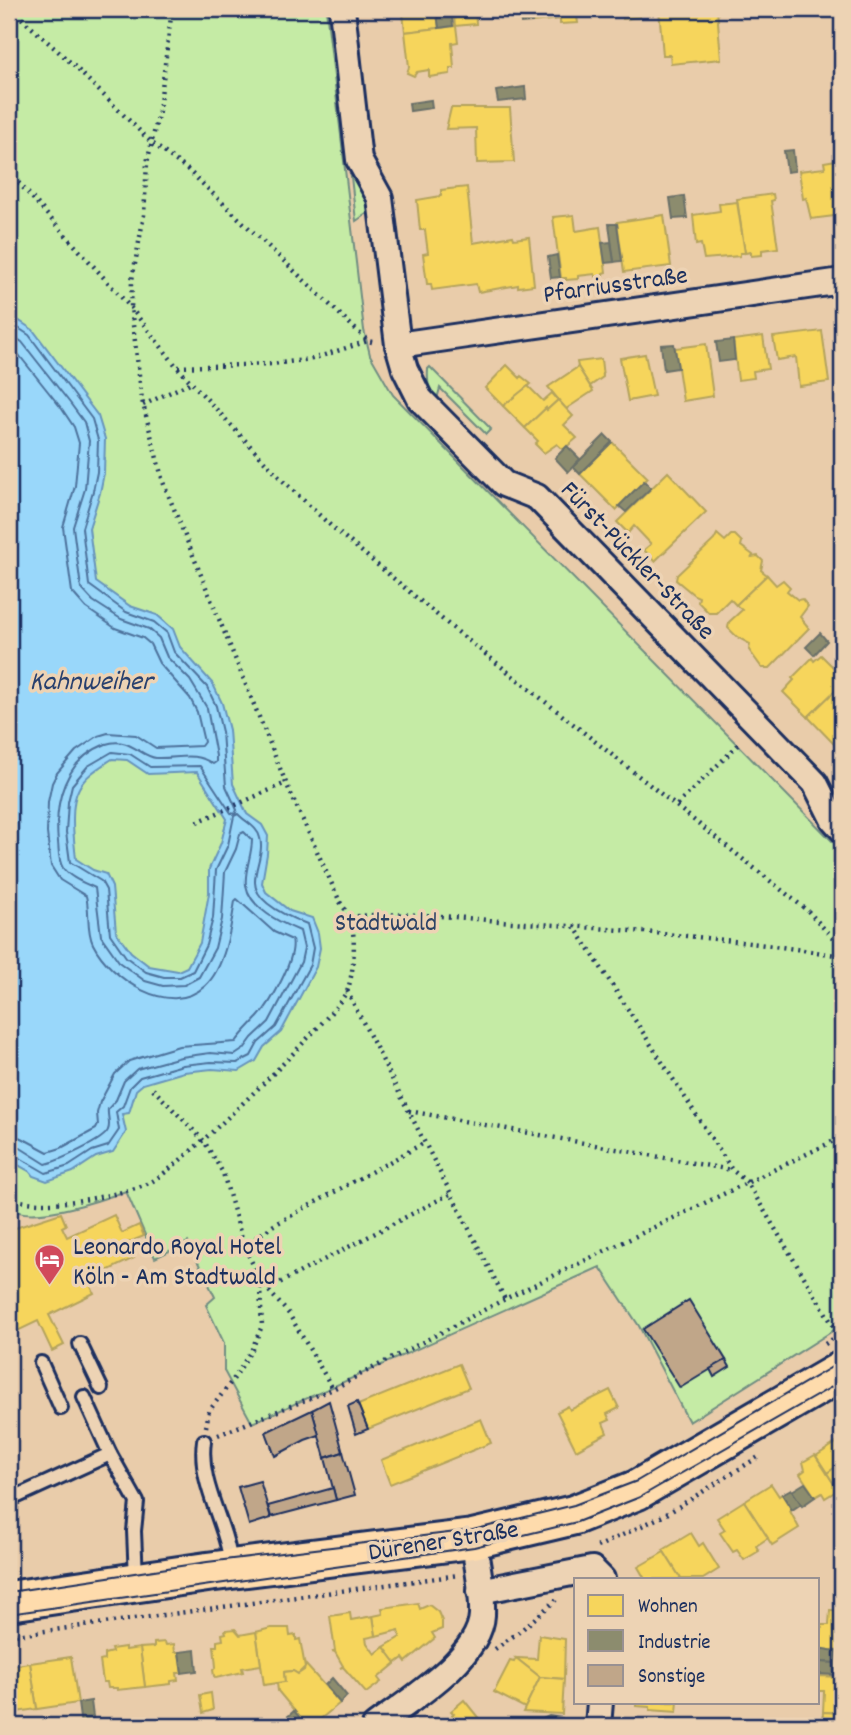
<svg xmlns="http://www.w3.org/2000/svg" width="851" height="1735" viewBox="0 0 851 1735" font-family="Dekko,sans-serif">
  <rect width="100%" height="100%" fill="#e9ccaa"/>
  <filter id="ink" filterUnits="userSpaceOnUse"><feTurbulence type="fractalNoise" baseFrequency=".0143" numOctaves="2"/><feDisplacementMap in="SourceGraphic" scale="14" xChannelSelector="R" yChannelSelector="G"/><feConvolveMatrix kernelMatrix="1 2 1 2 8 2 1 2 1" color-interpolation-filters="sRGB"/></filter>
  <g filter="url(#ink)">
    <!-- green -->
    <g fill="#c5eba5" stroke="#708d82" stroke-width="2">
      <path d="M9,9H326L364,330L370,355L393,395L842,851V1325L689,1422L639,1326L600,1267L252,1423L224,1371V1343L206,1305L215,1297L188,1242L155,1258L126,1191C101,1200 32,1224 9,1208Z"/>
      <polygon points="332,9 334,9 354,178 372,210 356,221"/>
      <path d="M430,367L491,429L486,434L440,388L436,403C429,391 427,383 428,369Z"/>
    </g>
    <!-- water -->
    <path fill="#99d7fa" stroke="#6794bc" stroke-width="2" fill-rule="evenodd" d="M9,314L33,330L98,416L105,439L104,473L100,493L89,528L96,582L130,606L157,615L173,629L180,647L213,684L222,703L229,730L233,784L247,814L262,825L268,836L267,854L262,883L266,892L290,911L312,918L318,933L320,948L316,967L281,1032L264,1047L256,1061L239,1071L212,1069L184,1072L143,1084L136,1090L129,1113L122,1114L126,1132L113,1152L96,1157L73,1172L47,1181L33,1176L29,1171L9,1160ZM112,759L127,760L148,774L197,772L227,819L221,843L209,869V893L200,943L187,967L178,971L149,966L131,952L116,932L112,887L106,874L93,870L76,859C74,840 69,805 79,788C86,775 100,767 112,759Z"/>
    <!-- homes -->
    <g fill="#f6d55c" stroke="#b4a35d" stroke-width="2">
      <polygon points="396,9 440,9 440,13 437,13 439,28 405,32 403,13 397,13"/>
      <polygon points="461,9 475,9 476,24 455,26 454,16 461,15"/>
      <polygon points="531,9 576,9 578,23 560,24 560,19 532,22"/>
      <polygon points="596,9 639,9 640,17 623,19 622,15 597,17"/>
      <polygon points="659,9 717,9 721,59 671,64 670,55 663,55"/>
      <polygon points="456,26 458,42 452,43 454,68 450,68 450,74 429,77 429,70 417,72 414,76 407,73 409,67 405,32"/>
      <polygon points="451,108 510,108 514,162 477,163 476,128 446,129"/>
      <polygon points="836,160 837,167 842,166 842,215 811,219 806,198 803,199 799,171 825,168 824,162"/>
      <polygon points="467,187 473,243 513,236 514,239 529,237 534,285 518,287 518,285 478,292 476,284 432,290 431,284 427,284 423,254 428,253 425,230 420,230 417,200 441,196 441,190"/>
      <polygon points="773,194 774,200 771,201 778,248 762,250 762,255 751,256 751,252 745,253 737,199"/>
      <polygon points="737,202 745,253 740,253 740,256 704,259 701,244 696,245 693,215 720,211 719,204"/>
      <polygon points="574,215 576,231 600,227 606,272 603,273 603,276 596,277 595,274 578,276 578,279 566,280 566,278 561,278 553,217"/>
      <polygon points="664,215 671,266 624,272 617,222"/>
      <polygon points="822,331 829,382 799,386 796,357 777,360 773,337"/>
      <polygon points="763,336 768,369 753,371 754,378 738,380 733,340"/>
      <polygon points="706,344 713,396 683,401 675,348"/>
      <polygon points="645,354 654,396 628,401 620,358"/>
      <polygon points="601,359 603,377 590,386 578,367 577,362"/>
      <polygon points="507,365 520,378 521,376 531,384 503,406 485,388"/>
      <polygon points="578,367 593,391 566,409 548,387"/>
      <polygon points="528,386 543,401 552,393 558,400 547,410 546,408 525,428 503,406"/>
      <polygon points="558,400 573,416 564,425 577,438 563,450 557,444 544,453 535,444 538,441 525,428 546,408 547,410"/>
      <polygon points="612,442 648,478 616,510 580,474"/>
      <polygon points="668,472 706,512 655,561 644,550 651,544 634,526 628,533 617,522"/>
      <polygon points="717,534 725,541 731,535 735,535 742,542 741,546 753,555 752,557 758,556 763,561 761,570 767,575 736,605 730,599 716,613 709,613 698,602 699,597 694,595 676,580 677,575 714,540"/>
      <polygon points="767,575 776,585 783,580 790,587 787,591 798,600 802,599 808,606 800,617 809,628 770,668 762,668 749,650 750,644 737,637 728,628 729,622 742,610 736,605"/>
      <polygon points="821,655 842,676 842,684 808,717 783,692 794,680 792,678 812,658 814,661"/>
      <polygon points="842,684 842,736 834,744 808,717"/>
      <polygon points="61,1213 66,1225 62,1227 67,1237 114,1215 122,1233 139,1225 144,1236 127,1243 134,1258 88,1280 94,1293 49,1315 64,1345 52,1351 38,1321 9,1335 9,1230"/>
      <polygon points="459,1364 469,1388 368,1429 358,1405"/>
      <polygon points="610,1390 619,1408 607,1414 610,1420 603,1423 607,1433 576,1450 557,1412 568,1406 570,1410"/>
      <polygon points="481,1419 491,1443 390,1484 381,1460"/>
      <polygon points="836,1443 842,1453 842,1463 827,1473 816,1456"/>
      <polygon points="815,1455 838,1490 825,1498 822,1493 815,1497 800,1474 805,1470 803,1462"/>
      <polygon points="842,1463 842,1487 838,1490 827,1473"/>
      <polygon points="771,1484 779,1496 782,1494 792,1510 790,1511 799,1528 772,1545 744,1501"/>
      <polygon points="744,1501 768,1538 756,1546 759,1551 744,1560 737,1550 733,1552 720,1533 725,1530 717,1518"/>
      <polygon points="691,1533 699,1546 703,1543 719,1569 703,1579 681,1579 663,1550"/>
      <polygon points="664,1552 681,1579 645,1579 638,1567"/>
      <polygon points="835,1577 842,1578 842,1611 836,1611 837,1599 834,1599"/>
      <polygon points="418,1603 420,1609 429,1605 438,1612 442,1621 442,1629 432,1633 435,1638 406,1662 403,1658 396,1663 384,1647 400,1637 399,1630 376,1636 373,1616 383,1614 382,1608"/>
      <polygon points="830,1610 842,1611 842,1651 820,1650 822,1625 829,1625"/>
      <polygon points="350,1613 351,1620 373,1616 376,1636 366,1638 367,1643 375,1654 384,1647 396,1663 378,1678 381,1682 366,1693 343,1667 340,1668 343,1666 335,1652 332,1651 335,1651 330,1616"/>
      <polygon points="271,1628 289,1628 290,1636 296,1635 296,1640 300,1639 305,1667 298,1674 293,1671 284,1672 285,1682 264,1685 256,1632"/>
      <polygon points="235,1629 240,1635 256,1632 261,1665 242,1668 243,1672 216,1678 214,1676 213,1670 216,1667 214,1646 217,1646 217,1641 223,1640 222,1634 226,1633 225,1630"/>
      <polygon points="539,1635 565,1639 564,1679 540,1677 516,1658 537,1659"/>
      <polygon points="165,1642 166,1645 174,1644 175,1652 179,1652 182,1673 177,1673 178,1680 171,1681 171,1684 145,1687 140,1648 154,1647 154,1643"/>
      <polygon points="125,1647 125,1650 140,1648 145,1687 117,1690 117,1688 108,1688 107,1682 103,1682 100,1661 104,1660 104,1654 112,1652 111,1649"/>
      <polygon points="71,1657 78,1703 37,1709 30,1663"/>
      <polygon points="516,1658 540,1677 525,1708 494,1692 510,1661 514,1662"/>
      <polygon points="30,1663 37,1709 9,1713 9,1666"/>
      <polygon points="306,1665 340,1703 312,1726 307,1726 278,1691 277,1683 285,1682 284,1672 293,1671 298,1674 304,1670"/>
      <polygon points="818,1676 842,1677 842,1713 823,1712 824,1691 818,1691"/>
      <polygon points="540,1677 564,1679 562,1714 523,1712"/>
      <polygon points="211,1693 213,1710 203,1713 200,1695"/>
      <polygon points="464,1700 485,1726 446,1726 443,1723 454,1714 451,1711"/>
      <polygon points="678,1702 677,1712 650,1710 650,1707 636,1706 636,1703 632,1703"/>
      <polygon points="823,1712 842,1713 842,1726 822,1726"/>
    </g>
    <!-- industry -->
    <g fill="#8c8c6e" stroke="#6a7069" stroke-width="2">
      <polygon points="440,9 451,9 453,26 439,28 437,13 440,13"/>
      <polygon points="519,9 531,9 532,22 521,23"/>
      <polygon points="525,87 526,99 498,102 496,91"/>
      <polygon points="431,100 432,108 410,111 409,103"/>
      <polygon points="793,150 795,171 787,172 784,151"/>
      <polygon points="684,196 687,218 673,219 670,198"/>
      <polygon points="609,224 617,224 622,261 614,262"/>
      <polygon points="611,242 614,262 605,263 602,243"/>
      <polygon points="557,255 560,277 551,278 548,257"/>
      <polygon points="733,340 735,360 719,362 716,342"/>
      <polygon points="674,344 678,368 664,370 661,345"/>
      <polygon points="605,435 612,442 580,474 573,467"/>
      <polygon points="567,446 580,459 568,472 555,458"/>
      <polygon points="644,481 651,488 626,512 619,506"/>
      <polygon points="820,633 827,641 814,655 806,647"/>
      <polygon points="805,1483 815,1497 802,1506 792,1491"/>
      <polygon points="791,1489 801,1504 792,1510 782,1494"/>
      <polygon points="818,1648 836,1651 835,1663 818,1662"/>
      <polygon points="195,1650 197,1671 182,1673 179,1652"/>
      <polygon points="818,1662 835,1663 835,1675 818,1674"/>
      <polygon points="332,1678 347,1696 340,1703 325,1685"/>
      <polygon points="91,1701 94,1725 81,1726 78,1703"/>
      <polygon points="294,1711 307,1726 293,1726 286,1718"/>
      <polygon points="549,1716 562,1718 562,1726 542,1726 543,1719"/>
    </g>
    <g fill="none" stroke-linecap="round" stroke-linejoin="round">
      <!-- shore -->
      <g stroke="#4d729c" stroke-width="2">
        <path d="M9,322L29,335L92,419L98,440L97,472L93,491L82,528L89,585L126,612L154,622L167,633L174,652L207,687L216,706L222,732L226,786L237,810L235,814L231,813L200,766L150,767L130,754L112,752L88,766L72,785L68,802L66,832L70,862L101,881L106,890L110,934L126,957L146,972L164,977H180L193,971L206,945L213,918L216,870L228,845L234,816L238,814C245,822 258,827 260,838C264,852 255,867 255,881C254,903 291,918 307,924L313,948L310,965L276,1027L258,1043L251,1056L237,1063L211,1062L183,1065L140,1077L130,1087L123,1106L116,1112L119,1130L108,1146L92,1151L69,1166L46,1173L15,1155L9,1154"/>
        <path d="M9,333L22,342L70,403L84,422L89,441L85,489L73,527L81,588L93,601L121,619L149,629L159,638L167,657L190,680L207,708L216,756V762L213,764C194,751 178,759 156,758C141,757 129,736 106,744C64,760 54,802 58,842C59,850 58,861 63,868C70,878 85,883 95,888L101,936L120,963L145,981L163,986L184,985L199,977L215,948L222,919L225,872L236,849L240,834L244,832L252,840C252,855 244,872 246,885C250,909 281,923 300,931L304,948L301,962L269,1022L252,1038L244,1049L235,1055L210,1053L181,1057L137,1069L124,1081L116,1100L108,1109C107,1116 111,1124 108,1130C105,1140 58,1161 46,1164L19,1147L9,1146"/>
        <path d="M9,345L15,350L62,409L74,427L79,443L75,486L63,527L72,592L86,608L115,628L143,638L150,644L159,663L190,698L197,712L204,742L201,746L156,748L136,735L108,733L98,736L76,751L57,773L52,783L48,802L47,833L51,866L60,880L86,896C90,911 86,930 93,944C110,978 169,1019 205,986C225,968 231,927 235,901L237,899L274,932L292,940C297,957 271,1003 259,1016C251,1025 243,1032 236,1042L179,1046L129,1061L115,1074L100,1102L97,1113L98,1125L96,1129L61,1148L48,1152L22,1138L9,1135"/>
      </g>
    </g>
    <!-- building -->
    <g fill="#c0a689" stroke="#1b2f5e" stroke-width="2">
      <polygon points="689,1300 726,1360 680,1388 643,1329"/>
      <polygon points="726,1360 730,1367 714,1377 710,1369"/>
      <polygon points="329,1401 343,1452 325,1458 312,1410"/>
      <polygon points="357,1402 368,1429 356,1434 348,1406"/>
      <polygon points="312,1410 319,1435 305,1440 275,1456 266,1432"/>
      <polygon points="343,1452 355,1495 336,1500 325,1458"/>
      <polygon points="260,1481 271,1518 249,1525 238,1487"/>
      <polygon points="333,1488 336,1500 271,1517 268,1506"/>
    </g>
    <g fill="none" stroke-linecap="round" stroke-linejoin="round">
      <defs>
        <g id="lane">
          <polyline points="80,1344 101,1388"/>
          <polyline points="41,1363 61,1408"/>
          <polyline points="84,1397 110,1454 137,1502 134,1531 136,1579"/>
          <path d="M204,1441C198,1485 227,1523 231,1566"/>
          <polyline points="9,1500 110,1454"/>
        </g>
        <g id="street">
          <polyline points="342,9 359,160 380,198 398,345 405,369 420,399 504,484 537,497 815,783 833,819 842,829"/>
          <polyline points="398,345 842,281"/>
          <polyline points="480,1591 592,1569 602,1579"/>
          <path d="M375,1726C407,1702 480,1658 482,1615C483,1591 477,1563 473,1539"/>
          <polyline points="598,1726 600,1702"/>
        </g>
        <polyline id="primary" points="9,1601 207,1572 473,1539 574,1515 637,1490 842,1371"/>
      </defs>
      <!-- lane casing -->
      <use href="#lane" stroke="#1b2f5e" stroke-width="18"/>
      <!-- street casing -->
      <use href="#street" stroke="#1b2f5e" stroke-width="30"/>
      <!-- primary casing -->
      <use href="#primary" stroke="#1b2f5e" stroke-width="44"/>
      <!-- path -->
      <g stroke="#1b2f5e" stroke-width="4.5" stroke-dasharray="2 5" stroke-linecap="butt">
        <polyline points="11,9 69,61 152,143 188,170 368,341 376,343"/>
        <polyline points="9,172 131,308 177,367 281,479 331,526 449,625 808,911 842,948"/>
        <polyline points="178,367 273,364 312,359 368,341"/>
        <polyline points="143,405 192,382"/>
        <polyline points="677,805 740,743"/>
        <polyline points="197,822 286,783"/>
        <path d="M350,917C408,910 467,919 525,923C631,930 737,939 842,956"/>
        <polyline points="574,926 732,1170 747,1182 839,1335"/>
        <polyline points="347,991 505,1299"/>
        <polyline points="153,1089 204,1141 223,1173 244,1246 262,1283 289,1314 333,1389"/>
        <polyline points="409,1111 731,1170"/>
        <path d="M9,1197C38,1212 119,1196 149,1183C177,1171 339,1014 348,989C354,969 356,941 351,920C349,914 344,908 340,902L286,783L163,482L142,400L131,308L132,280L144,215L147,163L159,111L172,9"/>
        <polyline points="244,1246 274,1225 424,1143"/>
        <polyline points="268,1289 450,1194"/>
        <polyline points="825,1344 842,1333"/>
        <polyline points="206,1427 209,1411 235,1377 252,1349 262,1326 260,1289 262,1283"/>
        <polyline points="218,1435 333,1389 505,1299 842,1137"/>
        <polyline points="597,1547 665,1515 760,1456"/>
        <polyline points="9,1636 459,1575"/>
        <polyline points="495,1649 519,1632 556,1600"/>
      </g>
      <!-- lane -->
      <use href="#lane" stroke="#edd3b4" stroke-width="12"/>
      <!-- street -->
      <use href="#street" stroke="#edd3b4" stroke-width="24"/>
      <!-- primary -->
      <use href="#primary" stroke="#fedbac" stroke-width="38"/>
      <!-- tram -->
      <g stroke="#1b2f5e" stroke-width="2">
        <polyline points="9,1592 207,1562 473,1530 574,1505 637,1481 842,1361"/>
        <polyline points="9,1614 474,1547 577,1522 640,1497 842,1381"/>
      </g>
    </g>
  </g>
  <!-- icons -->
  <defs>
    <symbol id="hotel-pin" viewBox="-11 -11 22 30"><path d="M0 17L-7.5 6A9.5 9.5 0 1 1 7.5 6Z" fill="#d1495b" stroke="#edd3b4"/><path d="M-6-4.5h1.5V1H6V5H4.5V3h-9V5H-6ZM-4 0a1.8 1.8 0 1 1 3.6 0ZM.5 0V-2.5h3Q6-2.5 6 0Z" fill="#fff"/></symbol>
  </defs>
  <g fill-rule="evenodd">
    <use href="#hotel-pin" x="32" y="1242" width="35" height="47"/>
  </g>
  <g text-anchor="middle" stroke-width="7" stroke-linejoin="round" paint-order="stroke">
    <!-- street labels -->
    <g font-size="26" fill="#1b2f5e" stroke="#edd3b4">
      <text transform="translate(615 283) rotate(-8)" y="9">Pfarriusstraße</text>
      <text transform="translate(639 559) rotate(46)" y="9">Fürst-Pückler-Straße</text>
      <text transform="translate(443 1539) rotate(-9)" y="9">Dürener Straße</text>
    </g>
    <!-- park labels -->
    <g font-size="26" fill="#2c4265" stroke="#edd3b4">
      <text x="386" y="930">Stadtwald</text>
    </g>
    <!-- poi labels -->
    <g font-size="26" fill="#1b2f5e" stroke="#edd3b4" text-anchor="start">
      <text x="73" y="1254">Leonardo Royal Hotel<tspan x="73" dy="30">Köln - Am Stadtwald</tspan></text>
    </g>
    <!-- water labels -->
    <g font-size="28" font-style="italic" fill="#28406e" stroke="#edd3b4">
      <text x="91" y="689">Kahnweiher</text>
    </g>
  </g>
  <!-- margin -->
  <rect width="851" height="1735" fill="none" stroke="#edd3b4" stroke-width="35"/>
  <rect x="18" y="18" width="816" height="1700" fill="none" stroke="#1b2f5e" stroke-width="2.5" filter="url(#ink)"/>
  <!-- legend -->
  <rect x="574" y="1578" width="245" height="126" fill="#edd3b4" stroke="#999192" stroke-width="2"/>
  <rect x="588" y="1595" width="35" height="21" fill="#f6d55c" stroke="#999192" stroke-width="2"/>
  <text x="638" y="1612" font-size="21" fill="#1b2f5e">Wohnen</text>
  <rect x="588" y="1630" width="35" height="21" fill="#8c8c6e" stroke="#999192" stroke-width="2"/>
  <text x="638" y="1648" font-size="21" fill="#1b2f5e">Industrie</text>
  <rect x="588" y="1665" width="35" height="21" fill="#c0a689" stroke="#999192" stroke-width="2"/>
  <text x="638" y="1682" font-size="21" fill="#1b2f5e">Sonstige</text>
</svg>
